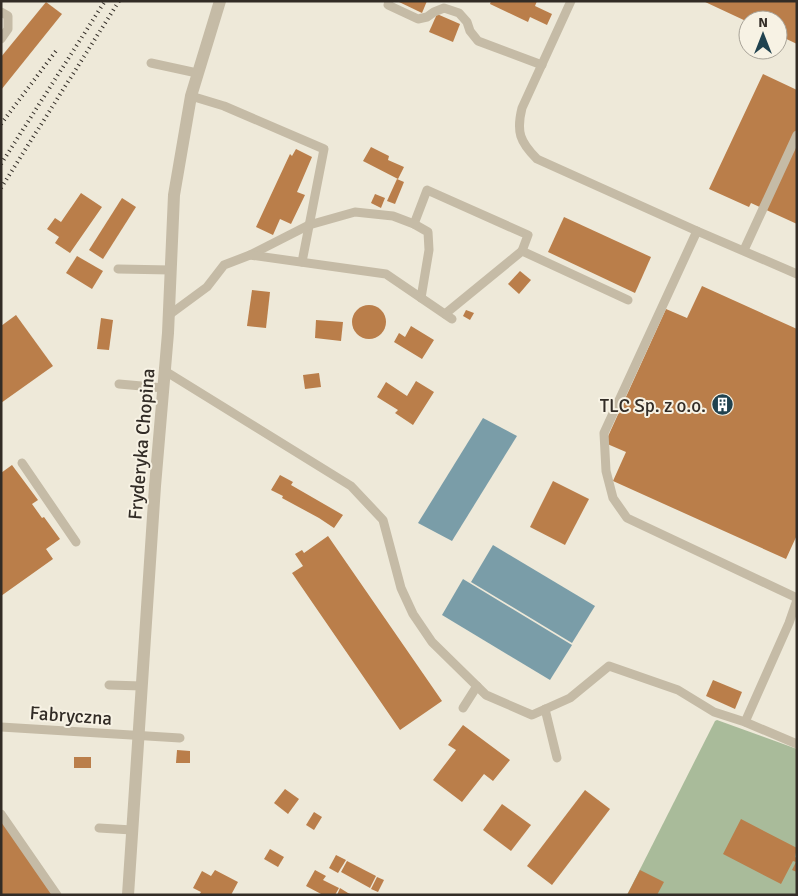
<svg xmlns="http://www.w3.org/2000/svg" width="798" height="896" viewBox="0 0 798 896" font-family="Signika,sans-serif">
  <rect width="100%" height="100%" fill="#eee9d9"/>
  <!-- green -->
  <polygon fill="#a9bb9a" points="717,720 797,749 797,895 627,895 715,721"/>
  <!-- water -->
  <g fill="#7a9da8">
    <polygon points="483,418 517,436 452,541 418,523"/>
    <polygon points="493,545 595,606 572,643 471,582"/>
    <polygon points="463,579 572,645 550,680 442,615"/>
  </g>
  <!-- building -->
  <g fill="#ba7e4a">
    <polygon points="397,1 427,1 422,13"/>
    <polygon points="491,1 537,1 535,6 552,14 547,25 530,17 528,22 490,4"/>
    <polygon points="703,1 797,1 797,44 778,35 778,20 748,20 748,22"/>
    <polygon points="46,2 62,14 1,90 1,57"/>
    <polygon points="437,14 460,24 453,42 429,32"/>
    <polygon points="763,74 797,90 797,224 751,203 749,207 709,189"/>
    <polygon points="371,147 389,156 388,160 404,167 398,179 363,161"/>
    <polygon points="296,149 312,157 297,192 305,195 291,224 280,219 273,235 256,227 290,154 292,156"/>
    <polygon points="397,179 404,182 395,204 387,201"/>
    <polygon points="81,193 102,207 70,253 55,243 59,237 47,229 55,218 61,222"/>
    <polygon points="375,194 385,198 381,208 371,203"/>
    <polygon points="122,198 136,207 103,259 89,250"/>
    <polygon points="564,217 651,257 635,293 548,252"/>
    <polygon points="77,256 103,271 92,289 66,273"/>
    <polygon points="520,271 531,280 519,294 508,284"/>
    <polygon points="702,286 797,329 797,535 786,559 613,481 626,452 605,443 666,309 687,318"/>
    <polygon points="252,290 270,292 266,328 247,326"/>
    <circle cx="369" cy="322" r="17"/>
    <polygon points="466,310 474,313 470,320 463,316"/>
    <polygon points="16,315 53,366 1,403 1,326"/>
    <polygon points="101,318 113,320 109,350 97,349"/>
    <polygon points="316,320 343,322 341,341 315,338"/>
    <polygon points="411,326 434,340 422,359 394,342 399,333 405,337"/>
    <polygon points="319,373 321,387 305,389 303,375"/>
    <polygon points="416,381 434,392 413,425 395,413 398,410 377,397 386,382 407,396"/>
    <polygon points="12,465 38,500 32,504 42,518 44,517 60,539 46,549 53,559 1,596 1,473"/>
    <polygon points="280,475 293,482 291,485 343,515 334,528 319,518 282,498 283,496 271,490"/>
    <polygon points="553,481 589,499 565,545 530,527"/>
    <polygon points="328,536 442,701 400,730 292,573 303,566 295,554 302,550 304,553"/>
    <polygon points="713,680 742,692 735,709 706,696"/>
    <polygon points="463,725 510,760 493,781 484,774 462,802 433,780 456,750 448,745"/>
    <polygon points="177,750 190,751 190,763 176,763"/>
    <rect x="74" y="757" width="17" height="11"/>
    <polygon points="285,789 299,799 288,814 274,803"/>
    <polygon points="585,790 610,809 552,885 527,866"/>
    <polygon points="502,804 531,825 511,851 483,830"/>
    <polygon points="314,812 322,817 314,830 306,825"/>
    <polygon points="1,817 56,895 1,895"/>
    <polygon points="741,819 797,848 795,857 797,858 797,872 792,870 796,862 793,861 781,884 723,854"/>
    <polygon points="270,849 284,857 278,867 264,859"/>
    <polygon points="336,855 346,860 338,873 329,868"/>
    <polygon points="347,861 376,876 370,888 341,872"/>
    <polygon points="215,870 238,882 231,895 199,895 201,892 193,888 202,871 211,876"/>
    <polygon points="315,870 326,876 323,880 339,888 335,895 323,895 306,886"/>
    <polygon points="640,870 664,882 657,895 627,895"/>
    <polygon points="377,877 384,880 378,892 371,889"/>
    <polygon points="340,888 348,893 353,895 337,895"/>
  </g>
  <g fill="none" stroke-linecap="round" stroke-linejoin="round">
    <!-- service -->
    <g stroke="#c5bba6" stroke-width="9">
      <polyline points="389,1 388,5 418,19 427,17 434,12 444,8 459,13 467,22 470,31 478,41 542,65"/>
      <path d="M571,1L522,108C516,132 520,142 537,159L697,231L797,274"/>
      <polyline points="1,12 8,16 8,29 1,39"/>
      <polyline points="151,63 197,73"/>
      <polyline points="191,96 224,106 324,149 302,262"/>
      <polyline points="414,224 427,190 528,235 522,251"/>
      <polyline points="697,231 604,433 606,471 613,498 627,518 797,598"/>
      <polyline points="744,250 797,135"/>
      <polyline points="250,255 309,225 355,212 393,216 414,224 428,232 429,250 421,298"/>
      <polyline points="118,269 171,270"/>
      <polyline points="445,314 522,251 628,300"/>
      <polyline points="169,315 207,287 224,265 250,255 386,274 452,319"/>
      <polyline points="165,371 351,486 383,520 401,588 413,614 432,642 486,695 532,715 570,698 609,666 678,690 714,712 745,722 797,744"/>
      <polyline points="119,384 164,388"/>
      <polyline points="22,463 76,542"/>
      <polyline points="109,685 142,686"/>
      <polyline points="463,708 477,686"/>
      <polyline points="545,709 557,758"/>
      <polyline points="745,722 789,623 797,600"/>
      <polyline points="1,727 180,738"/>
      <polyline points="1,814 57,895"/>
      <polyline points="99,828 132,830"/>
    </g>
    <!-- tertiary -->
    <polyline stroke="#c5bba6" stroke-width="12" points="128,895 155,486 168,333 174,195 191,96 220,1"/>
    <!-- rail -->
    <g stroke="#322c26" stroke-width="4" stroke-dasharray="1 4" stroke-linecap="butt">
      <polyline points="1,124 56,51"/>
      <polyline points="1,164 105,1"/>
      <polyline points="1,188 119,1"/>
    </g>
  </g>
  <!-- icons -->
  <defs>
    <symbol id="building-disc" viewBox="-11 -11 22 22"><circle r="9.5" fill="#20424f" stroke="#f7f2e4"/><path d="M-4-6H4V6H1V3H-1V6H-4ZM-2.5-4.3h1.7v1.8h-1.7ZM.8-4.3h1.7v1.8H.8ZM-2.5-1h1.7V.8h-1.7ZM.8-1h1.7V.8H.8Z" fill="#fff"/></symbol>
  </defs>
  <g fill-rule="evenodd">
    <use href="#building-disc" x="710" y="392" width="25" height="25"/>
  </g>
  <g text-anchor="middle" stroke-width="4" stroke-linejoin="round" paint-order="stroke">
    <!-- poi labels -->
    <g font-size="19" fill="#322c26" stroke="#f7f2e4" text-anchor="end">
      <text x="706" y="412">TLC Sp. z o.o.</text>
    </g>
    <!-- street labels -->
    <g font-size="19" fill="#322c26" stroke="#f7f2e4">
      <text transform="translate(141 444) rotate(-85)" y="7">Fryderyka Chopina</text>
      <text transform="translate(71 715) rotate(4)" y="7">Fabryczna</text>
    </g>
  </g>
  <!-- border -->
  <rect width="798" height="896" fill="none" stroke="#322c26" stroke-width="5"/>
  <!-- north arrow -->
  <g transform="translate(763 35)"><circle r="24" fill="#f7f2e4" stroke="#a8a398"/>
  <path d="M0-4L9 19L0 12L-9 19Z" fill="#20424f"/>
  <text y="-8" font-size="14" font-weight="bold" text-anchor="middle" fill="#322c26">N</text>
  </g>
</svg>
